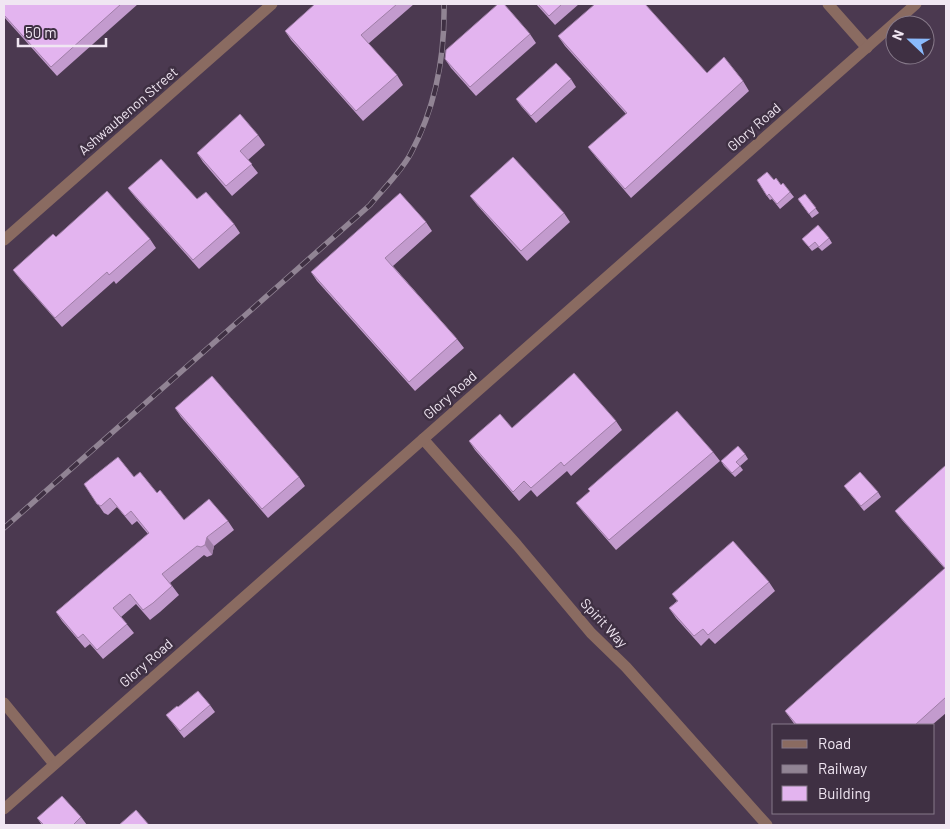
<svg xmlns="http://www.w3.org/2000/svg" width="950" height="829" viewBox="0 0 950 829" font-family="Barlow,sans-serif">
  <rect width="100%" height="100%" fill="#3f3043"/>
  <!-- built -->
  <path fill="#4b3950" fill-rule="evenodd" d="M4,4H946V825H4ZM895,25H925V55H895ZM774,725H934V813H774Z"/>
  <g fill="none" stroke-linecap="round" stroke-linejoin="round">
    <!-- minor -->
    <g stroke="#8a6b61" stroke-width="11">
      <polyline points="828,4 867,48"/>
      <polyline points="4,240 272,4"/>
      <polyline points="423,439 517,545 591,633 626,667 767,825"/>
      <polyline points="4,703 54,764"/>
      <polyline points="4,809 916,4"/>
    </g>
    <defs>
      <path id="rail" d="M4,528L370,205C383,189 401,172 411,153C436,106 445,56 444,4"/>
    </defs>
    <!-- rail casing -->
    <use href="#rail" stroke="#918494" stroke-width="5.5"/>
    <!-- rail -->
    <use href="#rail" stroke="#3f3043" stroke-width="4" stroke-dasharray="11" stroke-linecap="butt"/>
  </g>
  <!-- wall -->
  <g fill="#c39bce">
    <polygon points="4,4 138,4 57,76 4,17"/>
    <polygon points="315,4 414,4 368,44 397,75 403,85 363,121 291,40 285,31"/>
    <polygon points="536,4 579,4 555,25"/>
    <polygon points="530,34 536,43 476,96 451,68 445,59"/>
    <polygon points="558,36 743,81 749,91 631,198 595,156 588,147 626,114 565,46"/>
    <polygon points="571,79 576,87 536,123 521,106 516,99"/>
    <polygon points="258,135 265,145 248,160 258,173 232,196 203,162 197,153"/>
    <polygon points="774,180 790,192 794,197 780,209 772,199 770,200 767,196"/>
    <polygon points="128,188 197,199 234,224 240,233 199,269 135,197"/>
    <polygon points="805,194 819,213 812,218 798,199"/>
    <polygon points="470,196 564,213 570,222 527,261 477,205"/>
    <polygon points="426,222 432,231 393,266 457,339 464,348 415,391 317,281 311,272"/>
    <polygon points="56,237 150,239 156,248 116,284 114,281 62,327 20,279 13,270"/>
    <polygon points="829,238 832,243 822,251 818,247 812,251 802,239"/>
    <polygon points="175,408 299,477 305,486 268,518 181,417"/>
    <polygon points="616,421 622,430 571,476 567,471 537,497 531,490 519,501 475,450 469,441 512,428"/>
    <polygon points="713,452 720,461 616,550 583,512 576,503"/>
    <polygon points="745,454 748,459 740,466 743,470 735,477 724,466 721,461"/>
    <polygon points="946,465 946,713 932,725 795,725 785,711 945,569 902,520 895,511"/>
    <polygon points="134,477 157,493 184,520 228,521 234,530 214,546 212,555 207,557 204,555 170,583 179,595 160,612 150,620 136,604 121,617 134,633 103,659 90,644 85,648 62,621 56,612 148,534 137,521 132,525 117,507 108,515 104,513 84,484"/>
    <polygon points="844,486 878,492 881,497 864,511"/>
    <polygon points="769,582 775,591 715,644 709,638 701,646 676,618 669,608 677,601 672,594"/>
    <polygon points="210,705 215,712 184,738 166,715 178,707"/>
    <polygon points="81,817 87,825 42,825 37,818"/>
  </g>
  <!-- shaded-wall -->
  <polygon fill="#9f7ea7" points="207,537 214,546 212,555 205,545"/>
  <!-- building -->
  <g fill="#e3b4ef" stroke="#9f7ea7">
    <polygon points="4,4 121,4 51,67 4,15"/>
    <polygon points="315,4 397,4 361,35 397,75 356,111 285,31"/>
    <polygon points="498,4 504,4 530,34 470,87 445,59 446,50"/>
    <polygon points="538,4 562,4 549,16"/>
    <polygon points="595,4 645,4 707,73 724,57 743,81 625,189 588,147 627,113 558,36"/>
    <polygon points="556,63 571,79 531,116 516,99"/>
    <polygon points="240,114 258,135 240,151 252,164 226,186 197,153"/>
    <polygon points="513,157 564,213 521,251 470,196"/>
    <polygon points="161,159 197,199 206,192 234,224 193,260 128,188"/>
    <polygon points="767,172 774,180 776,178 781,185 783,183 790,192 777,204 769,194 767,196 757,180"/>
    <polygon points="107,191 150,239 109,275 107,272 55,318 13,270 53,234 56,237"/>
    <polygon points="400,193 426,222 385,258 457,339 409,382 311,272"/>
    <polygon points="805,194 816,208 809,214 798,199"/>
    <polygon points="818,225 829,238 819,247 815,242 809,247 802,239"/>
    <polygon points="574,373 616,421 564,466 561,462 531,488 524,481 513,492 469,441 500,414 512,428"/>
    <polygon points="212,376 299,477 262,509 175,408"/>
    <polygon points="677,411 713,452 609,540 576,503 590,491 588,489"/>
    <polygon points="738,446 745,454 736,462 740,466 732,473 721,461"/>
    <polygon points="118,457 134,477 140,472 157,493 160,490 184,520 209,499 228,521 207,537 205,545 201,547 197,546 162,574 172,586 153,603 143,610 130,594 113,608 127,624 97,650 83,634 78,638 56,612 149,533 131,511 125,516 110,498 101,506 97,504 84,484"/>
    <polygon points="946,465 946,697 915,725 797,725 785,711 945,568 895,511"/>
    <polygon points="860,472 878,492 861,506 844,486"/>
    <polygon points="733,541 769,582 708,635 703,629 694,636 669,608 678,601 672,594"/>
    <polygon points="198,691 210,705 180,731 166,715 177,706 178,707"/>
    <polygon points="62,796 81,817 74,824 75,825 44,825 37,818"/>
    <polygon points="136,810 149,825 119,825"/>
  </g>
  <g text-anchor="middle" stroke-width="5" stroke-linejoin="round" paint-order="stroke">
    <!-- street labels -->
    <g font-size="14" fill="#f0e6f2" stroke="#3f3043">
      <text transform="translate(128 111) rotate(-41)" y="5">Ashwaubenon Street</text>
      <text transform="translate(754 127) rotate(-41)" y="5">Glory Road</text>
      <text transform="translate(450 395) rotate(-41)" y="5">Glory Road</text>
      <text transform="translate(604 623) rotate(47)" y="5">Spirit Way</text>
      <text transform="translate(146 663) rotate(-41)" y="5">Glory Road</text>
    </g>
  </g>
  <!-- border -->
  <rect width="950" height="829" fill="none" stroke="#f0e6f2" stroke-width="10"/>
  <!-- legend -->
  <rect x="772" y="724" width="162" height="90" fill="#3f3043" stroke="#867989"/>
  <rect x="782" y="740" width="25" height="8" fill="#8a6b61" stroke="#867989"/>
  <text x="818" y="749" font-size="15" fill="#f0e6f2">Road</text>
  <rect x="782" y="765" width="25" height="8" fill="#918494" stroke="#867989"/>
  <text x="818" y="774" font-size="15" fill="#f0e6f2">Railway</text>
  <rect x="782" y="786" width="25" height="15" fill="#e3b4ef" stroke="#867989"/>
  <text x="818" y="799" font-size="15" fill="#f0e6f2">Building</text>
  <!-- north arrow -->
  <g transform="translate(910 40) rotate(292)"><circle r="24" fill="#3f3043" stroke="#867989"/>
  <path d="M0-4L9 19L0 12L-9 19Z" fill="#8abafc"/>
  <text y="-8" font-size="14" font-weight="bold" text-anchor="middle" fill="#f0e6f2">N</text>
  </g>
  <!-- scale -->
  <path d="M18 38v8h88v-8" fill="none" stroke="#f0e6f2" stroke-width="2.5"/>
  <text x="25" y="38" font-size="15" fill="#f0e6f2" stroke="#3f3043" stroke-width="4" paint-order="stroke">50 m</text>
</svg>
